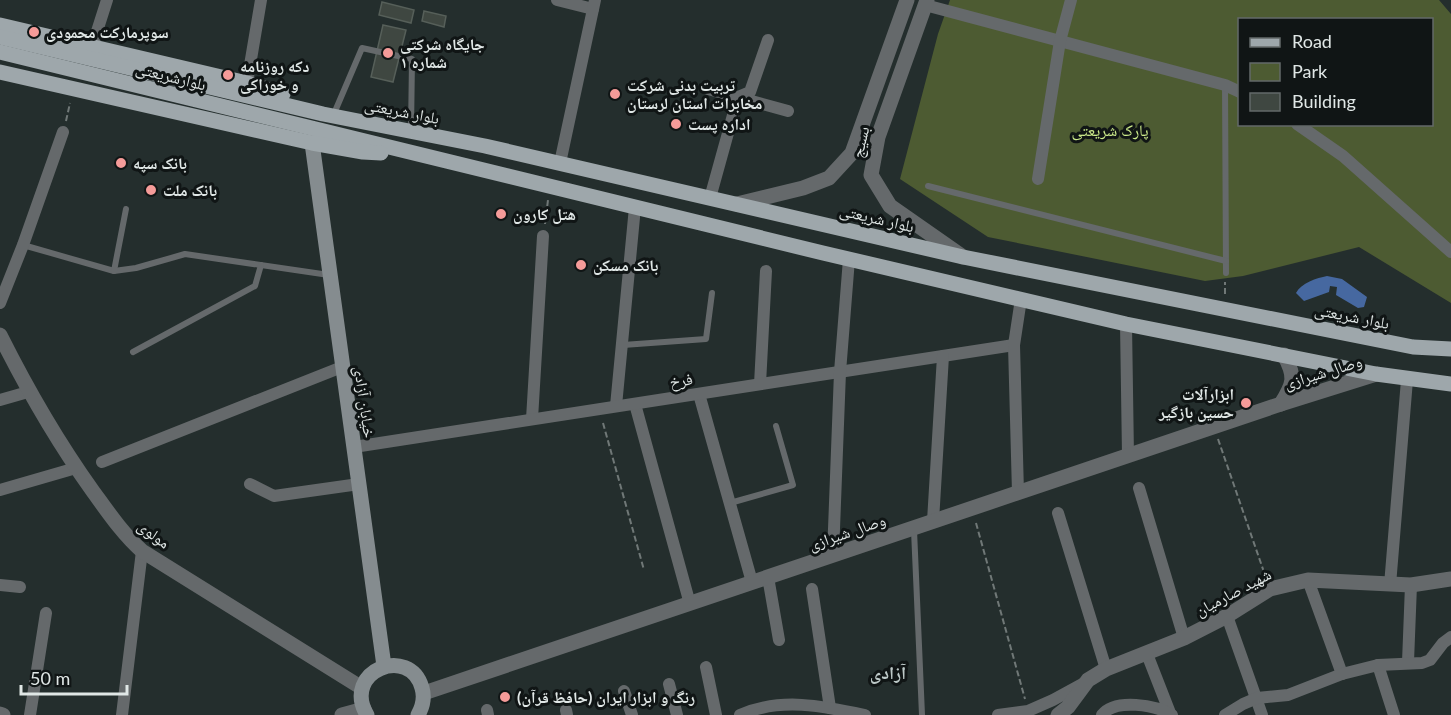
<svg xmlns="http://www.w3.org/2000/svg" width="1451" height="715" viewBox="0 0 1451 715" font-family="Lato,'Noto Naskh Arabic',sans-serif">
  <rect width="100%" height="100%" fill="#242e2d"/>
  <!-- green -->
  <path fill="#4d5b32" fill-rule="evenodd" d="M950,0H1439L1451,14V303L1359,247L1243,276L1205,281L988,237L900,179L938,34ZM1240,20H1432V124H1240Z"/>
  <!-- water -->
  <path fill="#4668a0" d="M1327,276L1342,279L1367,297L1364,307L1358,308L1336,295L1337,287L1330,286L1329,292L1304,301L1296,293C1301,283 1317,278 1327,276Z"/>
  <!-- building -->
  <g fill="#3f4741" stroke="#565f59" stroke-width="1.5">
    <polygon points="382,2 414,10 411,23 379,15"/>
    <polygon points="424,11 446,16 444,27 422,21"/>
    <polygon points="383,25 406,30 393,82 371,77"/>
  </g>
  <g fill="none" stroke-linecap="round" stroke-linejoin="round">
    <!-- path -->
    <g stroke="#707877" stroke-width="2" stroke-dasharray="6 3" stroke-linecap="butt">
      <polyline points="66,121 70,103"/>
      <polyline points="545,224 548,200"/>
      <polyline points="1225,294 1225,282"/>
      <polyline points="603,423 644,570"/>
      <polyline points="1218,439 1265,575"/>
      <polyline points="976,523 1025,699"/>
    </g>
    <!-- service -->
    <g stroke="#65696b" stroke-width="6">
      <polyline points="1225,85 1226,273"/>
      <polyline points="333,116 362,48 412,59 411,131"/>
      <polyline points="928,186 1226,261"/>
      <polyline points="23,245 114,271 136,268 185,254 329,275"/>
      <polyline points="114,271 126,209"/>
      <polyline points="623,345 706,339 712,293"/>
      <polyline points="133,352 255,286 261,265"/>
      <polyline points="730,503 793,485 776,426"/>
      <polyline points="914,530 922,715"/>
    </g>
    <!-- minor -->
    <g stroke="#65696b" stroke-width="12">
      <polyline points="557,0 593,9"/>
      <polyline points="925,5 1225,85 1240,92"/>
      <polyline points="92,47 107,0"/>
      <polyline points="247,83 261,0"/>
      <polyline points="708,89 788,111"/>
      <polyline points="1297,124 1343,156 1451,252"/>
      <polyline points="560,163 595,0"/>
      <polyline points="1038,179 1060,41 1071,0"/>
      <polyline points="710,198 738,97 750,92 768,40"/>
      <polyline points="0,303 23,245 63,132"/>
      <polyline points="1126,324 1128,456"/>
      <polyline points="760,384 766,271"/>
      <polyline points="699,394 752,582"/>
      <polyline points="0,400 28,392"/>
      <polyline points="635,404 690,604"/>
      <polyline points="616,406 635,207"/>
      <polyline points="532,419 543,236"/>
      <polyline points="354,447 1014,345"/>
      <polyline points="102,462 342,367"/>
      <polyline points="250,484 274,496 359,484"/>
      <polyline points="1139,488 1184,638"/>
      <polyline points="0,490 76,468"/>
      <polyline points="1018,493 1014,345 1021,299"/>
      <polyline points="1058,513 1106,669"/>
      <polyline points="933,521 943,356"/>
      <polyline points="833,555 840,372 849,259"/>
      <polyline points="768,577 779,640"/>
      <polyline points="1308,580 1342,674"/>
      <polyline points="0,585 20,587"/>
      <polyline points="1390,585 1407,380"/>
      <polyline points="812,589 830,708"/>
      <polyline points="1227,616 1262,715"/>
      <polyline points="1147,654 1170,713"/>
      <polyline points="1408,662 1411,585"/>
      <polyline points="1378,665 1394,715"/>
      <polyline points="706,667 716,715"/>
      <polyline points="669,684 677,715"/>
      <polyline points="624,691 632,715"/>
      <polyline points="487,710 488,715"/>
      <polyline points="566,710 567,715"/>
      <polyline points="30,715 46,613"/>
      <polyline points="122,715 142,551"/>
      <path d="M740,715C780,697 823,706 865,715"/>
      <polyline points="998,715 1028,711 1053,700 1086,682"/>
      <path d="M1102,715C1115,698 1156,705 1172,715"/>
      <polyline points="1225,715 1243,704 1257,698 1288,695 1342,674 1378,665 1422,663 1430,660 1443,643 1451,637"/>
    </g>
    <!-- tertiary -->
    <g stroke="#65696b" stroke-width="15">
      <polyline points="927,0 878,137 871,175 890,206 963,257"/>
      <polyline points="737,204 803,188 829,178 852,153 907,0"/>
      <path d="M0,335C27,389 57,441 92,490C108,512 122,533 142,551L362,688"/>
      <path d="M1281,404C1294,383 1296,377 1284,355"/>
      <polyline points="424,693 1281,404 1376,374"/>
      <polyline points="0,714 3,715"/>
      <polyline points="342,715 364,709"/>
      <polyline points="1058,715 1068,707 1088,680 1106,669 1184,638 1227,616 1270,589 1308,580 1411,585 1451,579"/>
    </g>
    <!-- secondary -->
    <g stroke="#858c8f" stroke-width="15">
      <polyline points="312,143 384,666"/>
      <path d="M367,715C341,671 410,644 422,688C425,698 423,706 418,715"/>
    </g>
    <!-- primary -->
    <g stroke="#9ea7ab" stroke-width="15">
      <polyline points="0,25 247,83 283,94"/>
      <polyline points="0,37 323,114 485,146 963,257 1413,347 1451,349"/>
      <polyline points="0,52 823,253 1126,324 1376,374 1451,384"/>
      <polyline points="0,72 312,143 363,152 381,153"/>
    </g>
  </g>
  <!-- markers -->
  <g fill="#f59b99" stroke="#101515" stroke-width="2">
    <circle cx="34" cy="32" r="6"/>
    <circle cx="388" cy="53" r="6"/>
    <circle cx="228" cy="75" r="6"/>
    <circle cx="615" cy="94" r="6"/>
    <circle cx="676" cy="124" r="6"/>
    <circle cx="121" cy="163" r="6"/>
    <circle cx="151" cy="190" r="6"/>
    <circle cx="501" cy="214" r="6"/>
    <circle cx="581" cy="265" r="6"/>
    <circle cx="1246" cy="403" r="6"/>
    <circle cx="505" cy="697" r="6"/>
  </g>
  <g text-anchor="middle" stroke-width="6" stroke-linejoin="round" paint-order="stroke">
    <!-- poi labels -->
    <g font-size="16" font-weight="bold" fill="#e0e7e6" stroke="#101515" text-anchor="start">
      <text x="46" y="38">سوپرمارکت محمودی</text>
      <text x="400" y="50">جایگاه شرکتی<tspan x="400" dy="18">شماره ۱</tspan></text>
      <text x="240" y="72">دکه روزنامه<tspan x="240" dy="18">و خوراکی</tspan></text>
      <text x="627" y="91">تربیت بدنی شرکت<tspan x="627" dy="18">مخابرات استان لرستان</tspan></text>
      <text x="688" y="130">اداره پست</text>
      <text x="133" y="169">بانک سپه</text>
      <text x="163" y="196">بانک ملت</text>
      <text x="513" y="220">هتل کارون</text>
      <text x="593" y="271">بانک مسکن</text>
      <text x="1234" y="400" text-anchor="end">ابزارآلات<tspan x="1234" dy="18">حسین بازگیر</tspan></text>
      <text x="517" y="703">رنگ و ابزار ایران (حافظ قرآن)</text>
    </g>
    <!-- street labels -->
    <g font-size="16" fill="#e0e7e6" stroke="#101515">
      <text transform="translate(171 76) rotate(14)" y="6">بلوارشریعتی</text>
      <text transform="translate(402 111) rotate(11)" y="6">بلوار شریعتی</text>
      <text transform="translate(860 142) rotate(-77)" y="6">بسیج</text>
      <text transform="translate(877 218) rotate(13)" y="6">بلوار شریعتی</text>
      <text transform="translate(1352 316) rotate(11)" y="6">بلوار شریعتی</text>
      <text transform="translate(1323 372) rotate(-17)" y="6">وصال شیرازی</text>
      <text transform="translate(681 380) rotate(-9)" y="6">فرخ</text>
      <text transform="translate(365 402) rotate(82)" y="6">خیابان آزادی</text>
      <text transform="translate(847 532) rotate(-19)" y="6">وصال شیرازی</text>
      <text transform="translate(154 534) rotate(37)" y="6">مولوی</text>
      <text transform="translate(1233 592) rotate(-28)" y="6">شهید صارمیان</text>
    </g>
    <!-- park labels -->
    <g font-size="16" fill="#cdec8b" stroke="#101515">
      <text x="1110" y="136">پارک شریعتی</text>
    </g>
    <!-- neighbourhood labels -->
    <g font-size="18" font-weight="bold" fill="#bdc9c8" stroke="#101515">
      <text x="888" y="679">آزادی</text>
    </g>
  </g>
  <!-- legend -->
  <rect x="1238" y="18" width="195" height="108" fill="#101515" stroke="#636969" stroke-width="1.5"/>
  <rect x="1250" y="38" width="30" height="9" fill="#9ea7ab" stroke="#636969" stroke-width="1.5"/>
  <text x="1292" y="48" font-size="18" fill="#e0e7e6">Road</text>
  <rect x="1250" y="63" width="30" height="18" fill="#4d5b32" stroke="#636969" stroke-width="1.5"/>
  <text x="1292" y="78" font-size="18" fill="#e0e7e6">Park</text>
  <rect x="1250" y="93" width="30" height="18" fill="#3f4741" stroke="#636969" stroke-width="1.5"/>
  <text x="1292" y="108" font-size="18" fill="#e0e7e6">Building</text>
  <!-- scale -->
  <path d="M21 685v9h106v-9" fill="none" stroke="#e0e7e6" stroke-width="3"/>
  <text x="30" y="685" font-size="18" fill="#e0e7e6" stroke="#101515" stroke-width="4.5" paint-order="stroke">50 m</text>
</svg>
